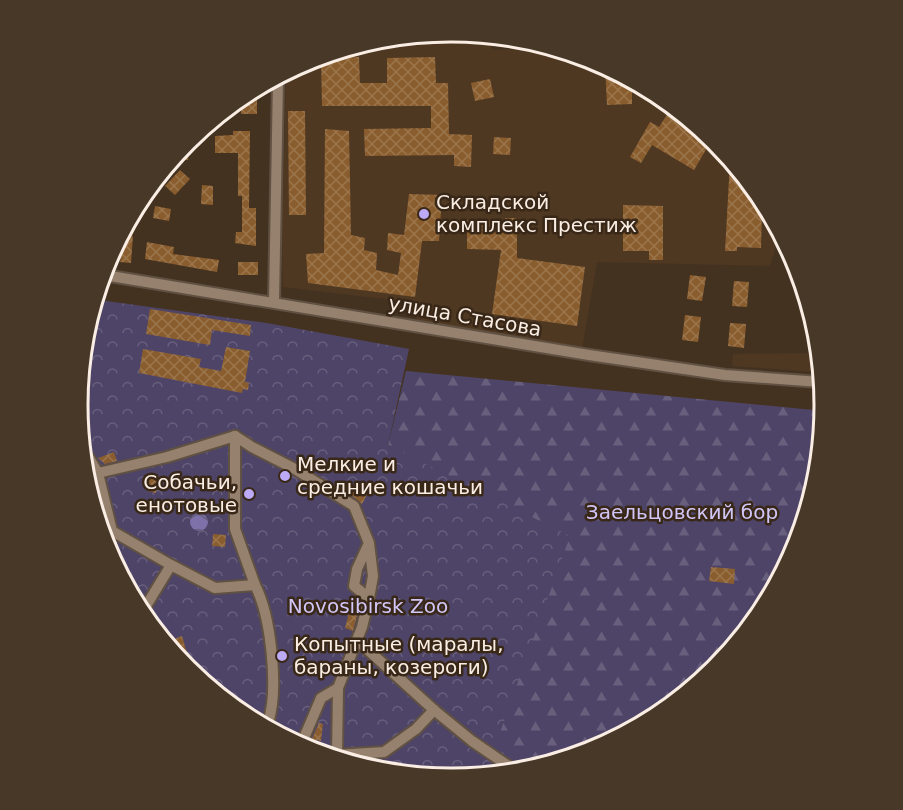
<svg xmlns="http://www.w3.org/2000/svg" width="903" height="810" viewBox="0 0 903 810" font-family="'DejaVu Sans',sans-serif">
  <defs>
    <pattern id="forest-firs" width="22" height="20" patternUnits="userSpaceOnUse" patternTransform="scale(1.5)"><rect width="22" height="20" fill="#4d4468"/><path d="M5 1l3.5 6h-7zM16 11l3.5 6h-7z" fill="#685f7d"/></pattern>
    <pattern id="park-crowns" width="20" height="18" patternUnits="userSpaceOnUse" patternTransform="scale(1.5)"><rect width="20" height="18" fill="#4d4468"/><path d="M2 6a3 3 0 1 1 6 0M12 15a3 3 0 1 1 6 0" fill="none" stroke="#685f7d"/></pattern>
    <pattern id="water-waves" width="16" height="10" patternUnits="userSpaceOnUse" patternTransform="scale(1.5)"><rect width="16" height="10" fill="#7e70a8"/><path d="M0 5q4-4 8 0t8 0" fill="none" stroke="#675e7b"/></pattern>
    <pattern id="building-cross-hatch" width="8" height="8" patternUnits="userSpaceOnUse" patternTransform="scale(1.5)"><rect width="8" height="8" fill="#8a5d2e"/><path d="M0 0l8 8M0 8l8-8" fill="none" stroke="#9b754c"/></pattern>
  </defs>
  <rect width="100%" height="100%" fill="#443221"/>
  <!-- built -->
  <g fill="#4f3822">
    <polygon points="469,38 490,40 492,50 533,48 595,60 716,141 779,236 770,266 597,262 582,349 416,323 419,303 283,287 282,243 286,75 309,60 407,40"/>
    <polygon points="815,353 818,372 732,366 733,354"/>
  </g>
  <!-- forest -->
  <polygon fill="url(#forest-firs)" points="406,371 824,411 796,548 715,669 594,750 486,772 388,445"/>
  <!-- park -->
  <polygon fill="url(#park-crowns)" points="99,300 267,323 409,349 388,445 570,536 486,772 451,778 308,750 187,669 106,548 78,405"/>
  <!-- water -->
  <circle fill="url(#water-waves)" cx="199" cy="522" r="9"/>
  <!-- building -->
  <g fill="url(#building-cross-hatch)">
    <polygon points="359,57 360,83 387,83 387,58 435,57 436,83 448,83 449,134 472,135 471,167 454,166 454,155 365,156 364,129 431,128 431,106 322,106 321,58"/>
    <polygon points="605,67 632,85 632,104 607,105"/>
    <polygon points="490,79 494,97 475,101 471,83"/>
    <polygon points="252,98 257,98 257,114 241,114 241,105"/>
    <polygon points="670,110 704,133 702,135 711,141 694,170 652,145 641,163 630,157 650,122 659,127"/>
    <polygon points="288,111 305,111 306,215 289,215"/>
    <polygon points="325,129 349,131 351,235 365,238 364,250 377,253 376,270 398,275 401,253 387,250 388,233 404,235 409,194 442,195 439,241 422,241 415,297 308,283 306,254 324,253"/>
    <polygon points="233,131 250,131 249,208 256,208 256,246 235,243 236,232 242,232 242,196 238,196 238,153 215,153 215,136 233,135"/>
    <polygon points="494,137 511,138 510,155 493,154"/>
    <polygon points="189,139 188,160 175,159 188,141"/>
    <polygon points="730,162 762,210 761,248 737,247 737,251 725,251"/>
    <polygon points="180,170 190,179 175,195 165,186"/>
    <polygon points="202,185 213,186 213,205 201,204"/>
    <polygon points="623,205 663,206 663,260 649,260 649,251 623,251"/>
    <polygon points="155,206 171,209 169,221 153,218"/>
    <polygon points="505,218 517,218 517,258 585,267 577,326 492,314 501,250 467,249 467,220 505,221"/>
    <polygon points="124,235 133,236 131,263 120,262 121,257 111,255"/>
    <polygon points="147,242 174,247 173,254 219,260 217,272 145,259"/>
    <rect x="238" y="262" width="20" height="13"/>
    <polygon points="690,275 706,277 702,301 687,299"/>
    <polygon points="734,281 749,282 747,307 732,306"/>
    <polygon points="150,309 251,325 250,336 212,330 210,345 146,334"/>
    <polygon points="685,315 701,317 698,342 682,340"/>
    <polygon points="730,323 746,324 744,348 728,346"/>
    <polygon points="226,347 250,351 245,382 249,383 248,390 243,389 242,393 139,373 143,349 201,359 199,367 221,371"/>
    <polygon points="114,452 117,461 105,464 98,458"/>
    <polygon points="150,474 159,476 156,493 147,491"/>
    <polygon points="355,484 369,491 362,504 350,494"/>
    <polygon points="213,534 226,535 225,547 212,546"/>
    <polygon points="711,567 735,569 734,584 709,581"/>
    <polygon points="350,609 358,612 353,631 345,628"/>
    <polygon points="182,636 187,653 182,662 173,648 172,640"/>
    <polygon points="319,723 323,724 321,741 312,739"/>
  </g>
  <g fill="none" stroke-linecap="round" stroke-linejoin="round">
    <defs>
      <g id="street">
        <polyline points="432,35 465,34"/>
        <polyline points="104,275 589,355 725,375 820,382"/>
        <polyline points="274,302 278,80"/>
        <polyline points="235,436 252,447 295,469 354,506 369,543 357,569 354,586 369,598 373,576 369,543"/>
        <polyline points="235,436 235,529 255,585"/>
        <polyline points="89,458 98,473 112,531 171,565"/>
        <polyline points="98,473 167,457 235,436"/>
        <path d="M146,606L171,565L215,588L255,585C271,616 279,689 268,723"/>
        <polyline points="357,640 434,710 472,741 510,767"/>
        <polyline points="301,745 321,698 338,688 362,627 369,598"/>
        <polyline points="335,755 384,752 416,729 434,710"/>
        <polyline points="337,756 338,688"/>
      </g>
    </defs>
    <!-- street casing -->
    <use href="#street" stroke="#605142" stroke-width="14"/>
    <!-- street -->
    <use href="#street" stroke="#95816e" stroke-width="10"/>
  </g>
  <!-- markers -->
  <g fill="#bcaaf6" stroke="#392818" stroke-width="2">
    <circle cx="424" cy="214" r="6"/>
    <circle cx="285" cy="476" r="6"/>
    <circle cx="249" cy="494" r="6"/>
    <circle cx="282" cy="656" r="6"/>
  </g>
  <g text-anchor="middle" stroke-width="5" stroke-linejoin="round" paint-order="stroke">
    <!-- poi labels -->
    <g font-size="20" fill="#faeee4" stroke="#392818" text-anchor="start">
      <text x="436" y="209">Складской<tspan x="436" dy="23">комплекс Престиж</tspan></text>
      <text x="297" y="471">Мелкие и<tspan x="297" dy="23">средние кошачьи</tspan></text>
      <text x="237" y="489" text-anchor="end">Собачьи,<tspan x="237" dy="23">енотовые</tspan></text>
      <text x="294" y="651">Копытные (маралы,<tspan x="294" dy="23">бараны, козероги)</tspan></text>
    </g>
    <!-- street labels -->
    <g font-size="20" fill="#faeee4" stroke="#392818">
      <text transform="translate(465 316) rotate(10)" y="7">улица Стасова</text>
    </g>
    <!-- park labels -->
    <g font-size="20" fill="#d1c6f8" stroke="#392818">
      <text x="682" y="519">Заельцовский бор</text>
      <text x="368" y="613">Novosibirsk Zoo</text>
    </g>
  </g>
  <!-- crop -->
  <path d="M0 0H903V810H0ZM88 405a363 363 0 1 1 726 0a363 363 0 1 1-726 0Z" fill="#483828" fill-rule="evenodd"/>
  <path fill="none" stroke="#faeee4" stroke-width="3" d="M88 405a363 363 0 1 1 726 0a363 363 0 1 1-726 0Z"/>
</svg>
